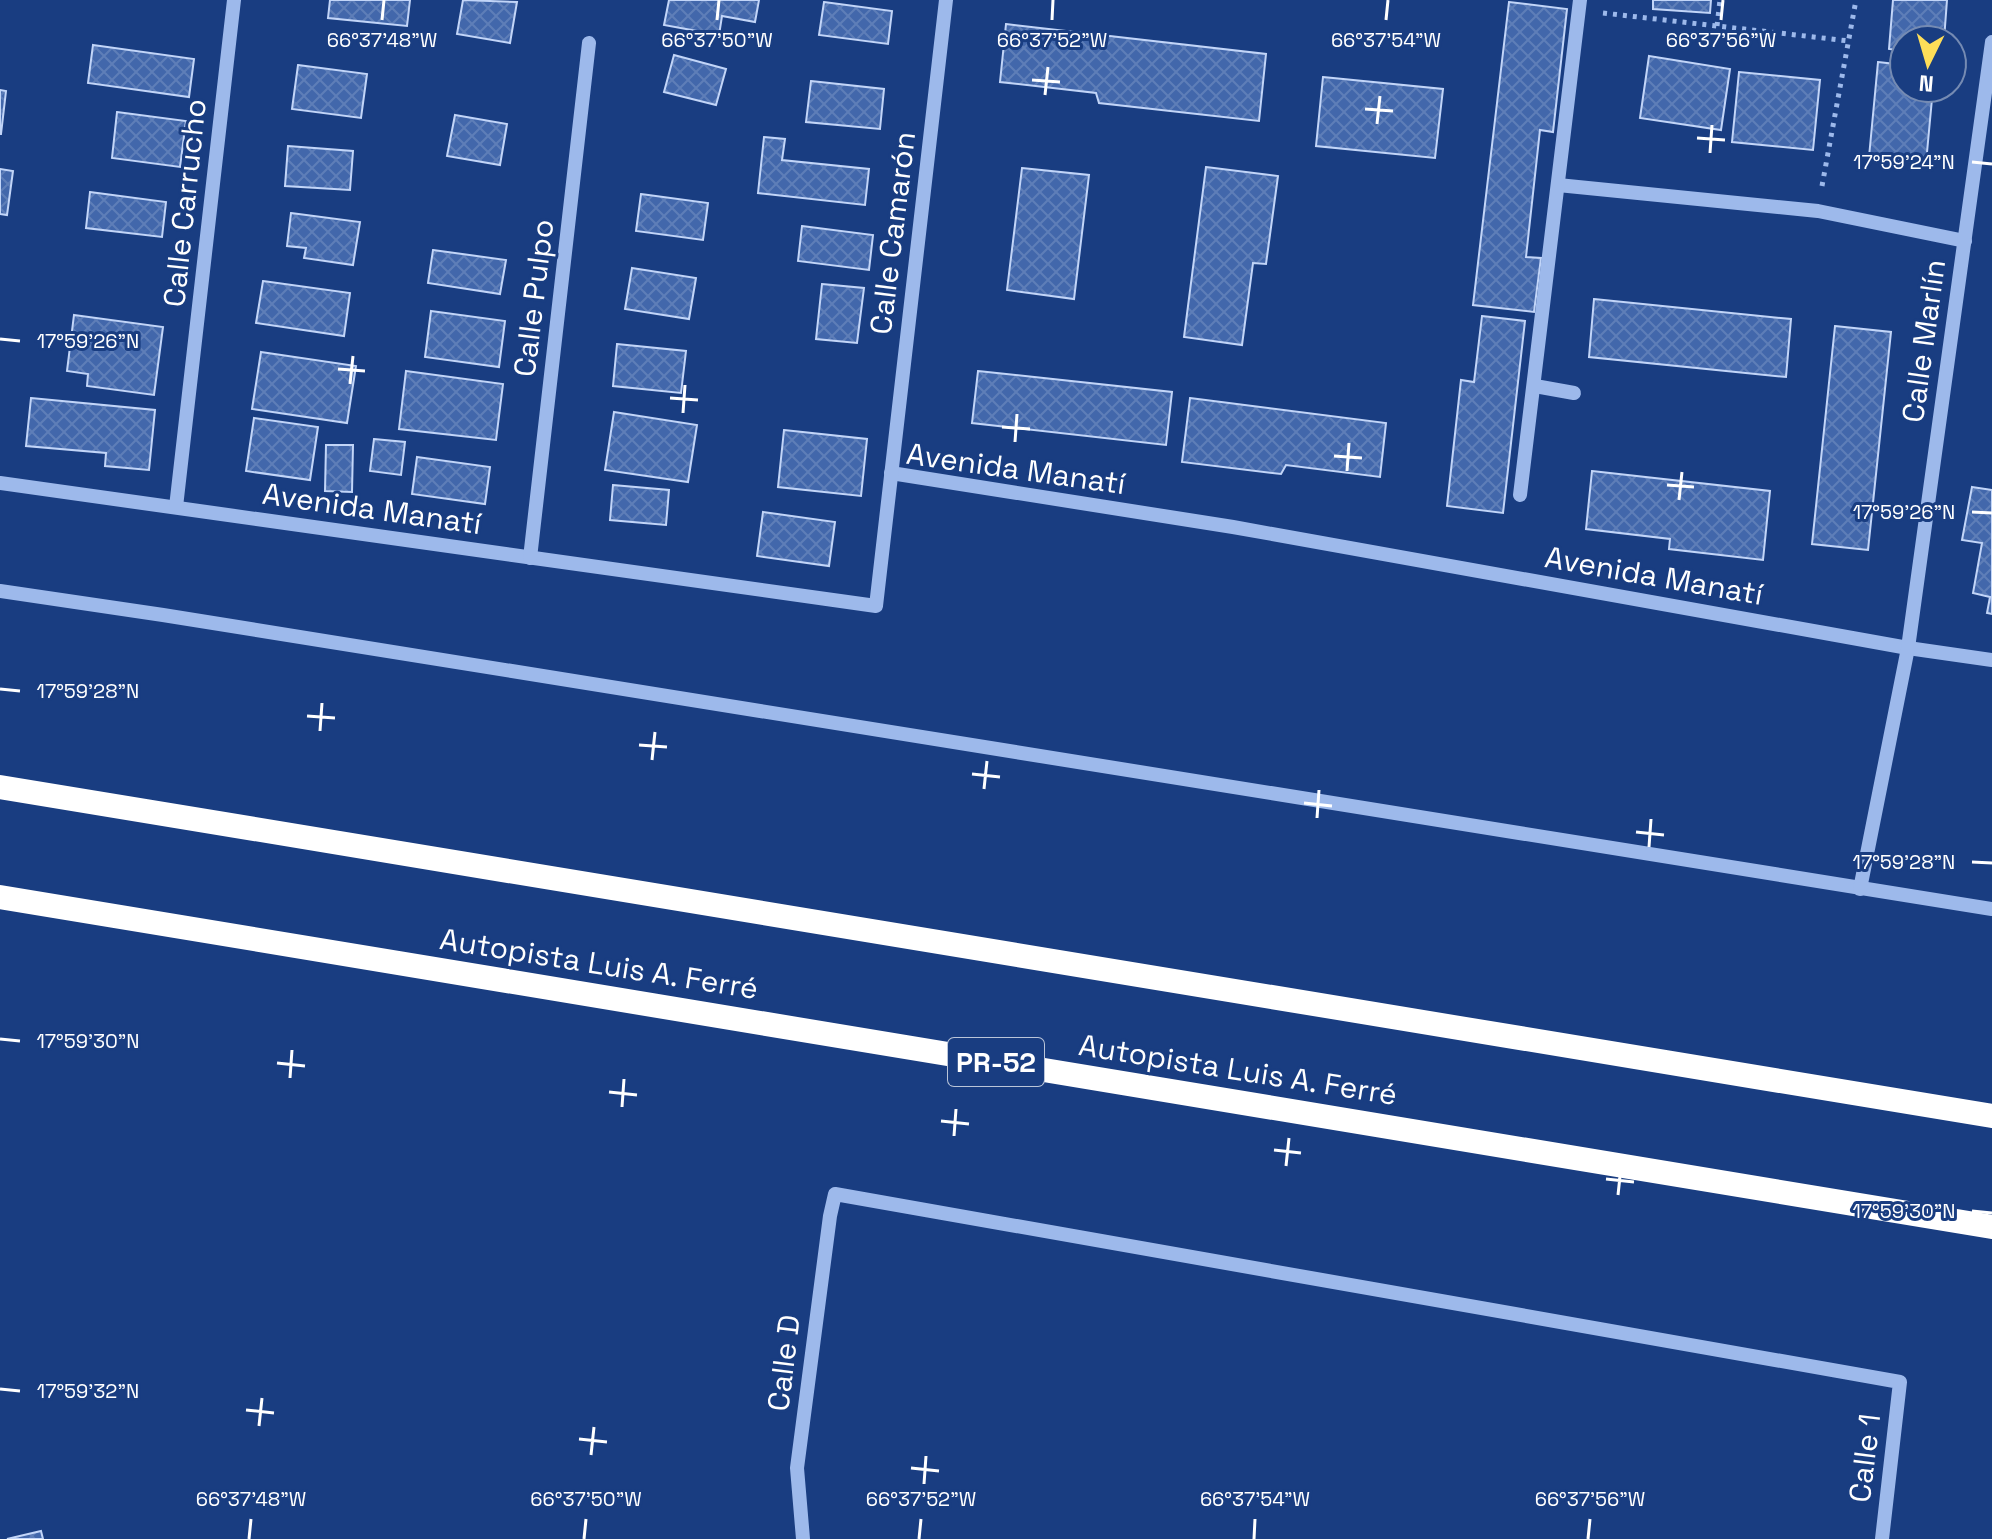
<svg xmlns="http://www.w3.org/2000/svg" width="1992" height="1539" viewBox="0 0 1992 1539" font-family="'Space Grotesk',sans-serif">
  <defs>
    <pattern id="building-cross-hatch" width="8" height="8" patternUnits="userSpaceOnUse" patternTransform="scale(2)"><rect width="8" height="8" fill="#4267ab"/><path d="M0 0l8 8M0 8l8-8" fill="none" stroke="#5e7eb8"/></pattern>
  </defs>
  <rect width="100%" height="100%" fill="#193d81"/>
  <!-- building -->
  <g fill="url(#building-cross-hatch)" stroke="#c2d5f8" stroke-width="2">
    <polygon points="330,0 410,0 407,26 328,18"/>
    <polygon points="463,0 517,2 510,43 457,34"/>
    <polygon points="669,0 759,0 755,22 722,16 719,35 664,25"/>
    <polygon points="1653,0 1711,0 1710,13 1653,9"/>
    <polygon points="1893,0 1947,0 1944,40 1904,40 1904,51 1889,49"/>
    <polygon points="824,2 892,11 888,44 819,35"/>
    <polygon points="1509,2 1567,9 1553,132 1540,130 1526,257 1541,258 1534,312 1473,305"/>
    <polygon points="1006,24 1266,54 1259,121 1099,103 1096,93 1000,82"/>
    <polygon points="93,45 194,59 189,97 88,83"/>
    <polygon points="674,55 726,69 716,105 664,92"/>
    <polygon points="1649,56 1730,69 1721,130 1640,118"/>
    <polygon points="1878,62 1904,65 1904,88 1933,88 1926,163 1869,157"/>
    <polygon points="298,65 367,74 361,118 292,109"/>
    <polygon points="1739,72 1820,80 1813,150 1732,142"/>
    <polygon points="1323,77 1443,89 1435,158 1316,146"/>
    <polygon points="811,81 884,89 880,129 806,122"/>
    <polygon points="0,90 6,91 1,134 0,134"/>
    <polygon points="117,112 186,121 180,167 112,158"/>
    <polygon points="455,115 507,124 500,165 447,156"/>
    <polygon points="764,137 785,139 782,160 869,169 865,205 758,193"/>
    <polygon points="288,146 353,151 350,190 285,186"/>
    <polygon points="1206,167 1278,176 1266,264 1253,263 1242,345 1184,337"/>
    <polygon points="1022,168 1089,175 1074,299 1007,290"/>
    <polygon points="0,169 13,171 7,215 0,214"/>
    <polygon points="90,192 166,202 162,237 86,228"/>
    <polygon points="641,194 708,203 703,240 636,231"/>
    <polygon points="291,213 360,222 353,265 304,258 306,248 287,246"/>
    <polygon points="802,226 873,235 869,270 798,261"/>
    <polygon points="433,250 506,260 500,294 428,283"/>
    <polygon points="632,268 696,278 689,319 625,309"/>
    <polygon points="263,281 350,293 344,336 256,323"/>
    <polygon points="822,284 864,288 857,343 816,339"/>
    <polygon points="1594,299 1791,319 1786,377 1589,357"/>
    <polygon points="431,311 505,321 499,367 425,357"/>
    <polygon points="74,315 163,327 154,395 87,386 88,374 67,371"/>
    <polygon points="1482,316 1525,321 1503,513 1447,506 1461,380 1474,382"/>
    <polygon points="1835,326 1891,332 1868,550 1812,544"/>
    <polygon points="617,344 686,351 681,393 613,386"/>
    <polygon points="261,352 356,366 347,423 252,409"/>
    <polygon points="406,371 503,384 496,440 399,429"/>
    <polygon points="978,371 1172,392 1166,445 972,423"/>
    <polygon points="31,398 155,410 149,470 105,466 106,453 26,446"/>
    <polygon points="1190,398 1386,423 1380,477 1286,465 1281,474 1182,462"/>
    <polygon points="614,412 697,425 688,482 605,470"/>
    <polygon points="254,418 318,427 310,480 246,471"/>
    <polygon points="784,430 867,439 861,496 778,487"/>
    <polygon points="374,439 405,442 401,475 370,471"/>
    <polygon points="326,445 353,445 352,492 325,491"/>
    <polygon points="417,457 490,467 485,504 412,494"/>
    <polygon points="1592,471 1770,491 1763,560 1669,549 1670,539 1586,529"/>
    <polygon points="613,485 669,490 666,525 610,520"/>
    <polygon points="1972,487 1992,490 1992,614 1987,613 1990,597 1973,593 1982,543 1962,540"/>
    <polygon points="763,512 835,522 829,566 757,556"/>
    <polygon points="41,1531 43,1539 7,1539"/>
  </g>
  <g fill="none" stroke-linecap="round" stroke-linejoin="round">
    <!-- path -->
    <g stroke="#9db9eb" stroke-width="5" stroke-dasharray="4 6" stroke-linecap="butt">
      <polyline points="1603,13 1849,41"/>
      <polyline points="1717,26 1720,0"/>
      <polyline points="1822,186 1856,0"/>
    </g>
    <!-- minor -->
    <g stroke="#9db9eb" stroke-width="14">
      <polyline points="1558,185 1818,211 1965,241"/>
      <polyline points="1535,386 1574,393"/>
      <polyline points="891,473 1233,527 1908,648 1992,660"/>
      <polyline points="0,483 876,606 946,0"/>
      <polyline points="1520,495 1580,0"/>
      <polyline points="176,507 234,0"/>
      <polyline points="530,558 589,43"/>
      <polyline points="0,591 163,615 1992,909"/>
      <polyline points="1860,889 1908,648 1992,42"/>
      <polyline points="803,1539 797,1468 830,1216 835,1194 1900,1382 1882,1539"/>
    </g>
    <!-- highway -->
    <g stroke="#fff" stroke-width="24">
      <polyline points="0,787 1992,1116"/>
      <polyline points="0,897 1992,1227"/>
    </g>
  </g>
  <!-- ticks -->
  <path fill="none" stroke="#fff" stroke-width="3" d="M382,20L384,0M717,20L719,0M1052,20L1053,0M1386,20L1388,0M1721,20L1723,0M1032,80L1060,82M1045,95L1048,67M1365,109L1393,111M1377,124L1380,96M1697,138L1725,140M1710,153L1712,125M1972,162L1992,164M0,339L20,341M338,369L365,371M350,384L353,356M670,398L698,400M683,413L685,385M1002,427L1030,429M1015,442L1017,414M1334,456L1362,458M1347,471L1349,443M1667,485L1694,487M1679,500L1682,472M1972,512L1992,513M0,689L20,691M307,716L335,718M320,731L322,703M639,745L667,747M652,760L655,732M972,774L1000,777M984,789L987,761M1304,803L1332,806M1317,818L1319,790M1636,832L1664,835M1649,847L1651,819M1972,862L1992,863M0,1039L20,1041M277,1063L305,1066M290,1078L292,1050M609,1092L637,1095M622,1107L624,1079M941,1121L969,1124M954,1136L956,1109M1274,1150L1301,1153M1286,1166L1289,1138M1606,1179L1634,1182M1618,1195L1621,1167M1972,1211L1992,1213M0,1389L20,1391M246,1410L274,1413M259,1426L262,1398M579,1439L607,1442M591,1455L594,1427M911,1468L939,1471M924,1484L926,1456M249,1539L251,1519M584,1539L586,1519M919,1539L921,1519M1254,1539L1255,1519M1588,1539L1590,1519"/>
  <g text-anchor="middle" stroke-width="6" stroke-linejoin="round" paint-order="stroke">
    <!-- shield labels -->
    <rect fill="#193d81" stroke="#bac5d9" stroke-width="2" x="948" y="1038" width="96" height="48" rx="6"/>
    <g font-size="28" font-weight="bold" fill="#fff">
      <text x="996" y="1072">PR-52</text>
    </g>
    <!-- street labels -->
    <g font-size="30" fill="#fff" stroke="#193d81">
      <text transform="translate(185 203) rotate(-84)" y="10">Calle Carrucho</text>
      <text transform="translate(893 233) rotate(-83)" y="10">Calle Camarón</text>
      <text transform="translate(534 298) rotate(-83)" y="10">Calle Pulpo</text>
      <text transform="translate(1924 341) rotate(-82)" y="10">Calle Marlín</text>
      <text transform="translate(1016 469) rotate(8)" y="10">Avenida Manatí</text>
      <text transform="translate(372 509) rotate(8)" y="10">Avenida Manatí</text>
      <text transform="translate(1654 576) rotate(10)" y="10">Avenida Manatí</text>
      <text transform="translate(599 964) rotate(9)" y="10">Autopista Luis A. Ferré</text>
      <text transform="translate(1238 1070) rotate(9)" y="10">Autopista Luis A. Ferré</text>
      <text transform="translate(784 1363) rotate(-83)" y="10">Calle D</text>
      <text transform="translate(1865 1458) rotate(-83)" y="10">Calle 1</text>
    </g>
  </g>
  <g font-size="20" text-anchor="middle" fill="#fff" stroke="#193d81" stroke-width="6" stroke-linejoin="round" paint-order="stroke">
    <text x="382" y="47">66°37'48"W</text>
    <text x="717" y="47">66°37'50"W</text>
    <text x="1052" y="47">66°37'52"W</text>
    <text x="1386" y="47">66°37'54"W</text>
    <text x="1721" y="47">66°37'56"W</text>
    <text x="1904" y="169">17°59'24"N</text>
    <text x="88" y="348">17°59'26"N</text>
    <text x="1904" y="519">17°59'26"N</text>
    <text x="88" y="698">17°59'28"N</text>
    <text x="1904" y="869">17°59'28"N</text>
    <text x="88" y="1048">17°59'30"N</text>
    <text x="1904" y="1218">17°59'30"N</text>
    <text x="88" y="1398">17°59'32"N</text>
    <text x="251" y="1506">66°37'48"W</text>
    <text x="586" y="1506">66°37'50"W</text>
    <text x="921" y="1506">66°37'52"W</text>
    <text x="1255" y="1506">66°37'54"W</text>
    <text x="1590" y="1506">66°37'56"W</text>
  </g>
  <!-- north arrow -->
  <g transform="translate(1928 64) rotate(185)"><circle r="38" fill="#193d81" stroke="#758bb3" stroke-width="2"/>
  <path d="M0-6L14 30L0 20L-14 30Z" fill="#fede58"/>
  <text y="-12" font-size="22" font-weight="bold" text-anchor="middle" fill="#ffffff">N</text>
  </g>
</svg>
